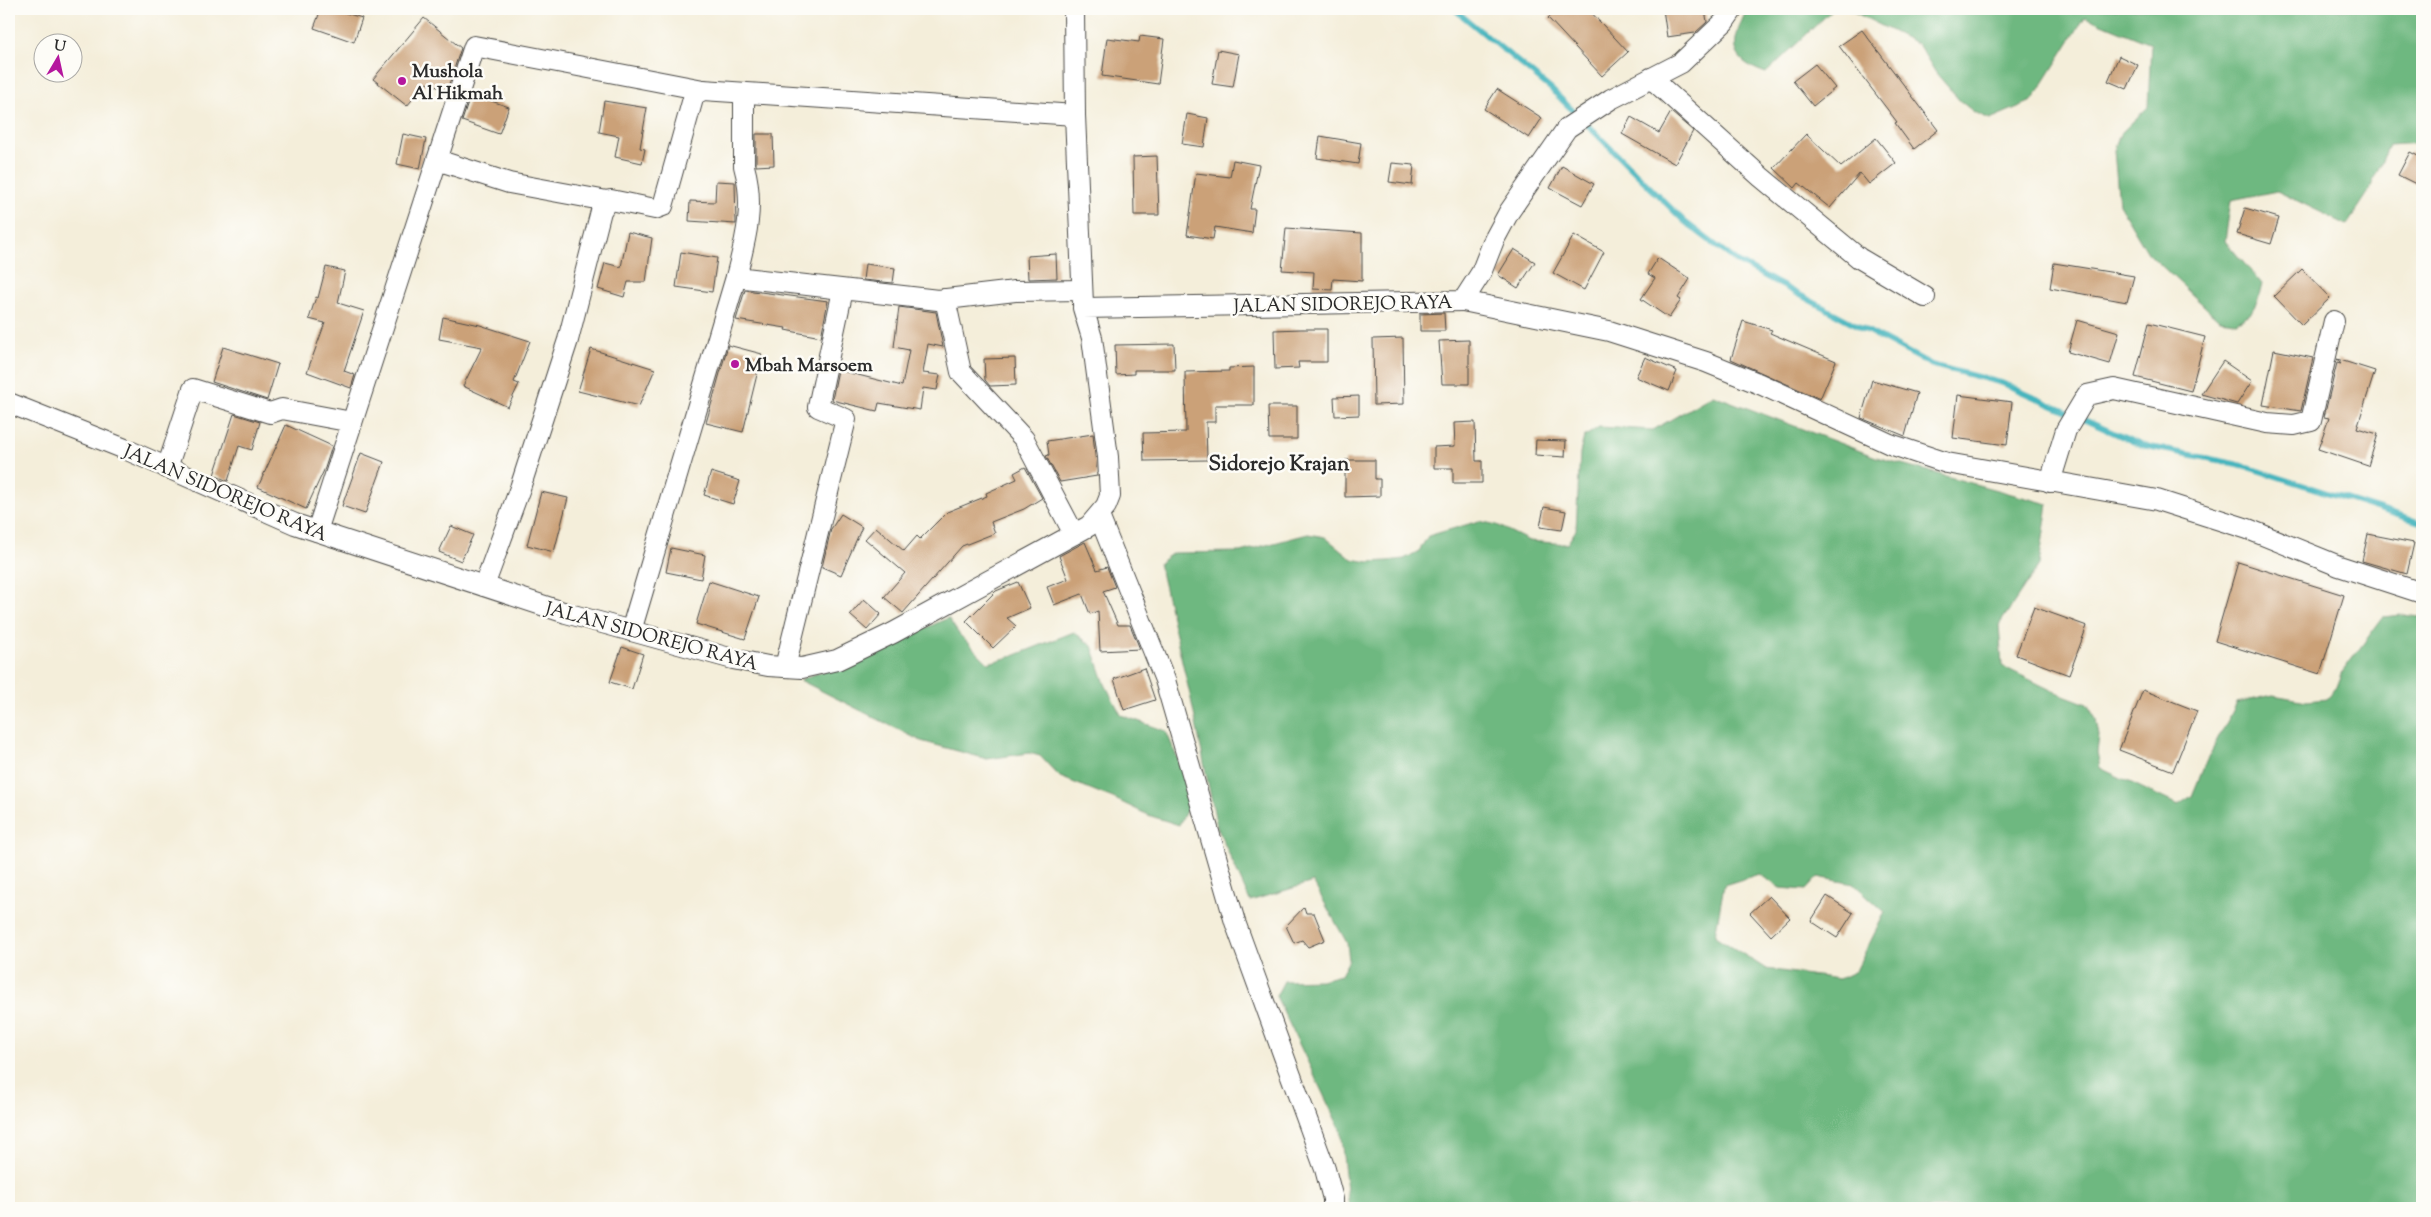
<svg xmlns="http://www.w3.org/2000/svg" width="2431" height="1217" viewBox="0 0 2431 1217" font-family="'Sorts Mill Goudy',serif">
  <rect width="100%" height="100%" fill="#fdfcf7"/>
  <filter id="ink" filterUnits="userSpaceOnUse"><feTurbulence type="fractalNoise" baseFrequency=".02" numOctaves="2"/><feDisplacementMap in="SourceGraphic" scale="10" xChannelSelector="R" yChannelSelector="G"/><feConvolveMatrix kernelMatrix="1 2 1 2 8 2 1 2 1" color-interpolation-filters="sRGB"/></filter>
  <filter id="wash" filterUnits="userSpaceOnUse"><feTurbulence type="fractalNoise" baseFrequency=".0096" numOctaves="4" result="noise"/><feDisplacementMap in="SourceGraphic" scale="20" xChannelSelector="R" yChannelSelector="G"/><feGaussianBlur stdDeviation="1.12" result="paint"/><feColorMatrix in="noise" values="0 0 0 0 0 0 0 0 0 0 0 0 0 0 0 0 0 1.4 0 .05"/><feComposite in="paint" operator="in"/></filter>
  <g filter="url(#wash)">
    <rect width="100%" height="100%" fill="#f4eeda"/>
    <!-- forest -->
    <g fill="#6eb880" stroke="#4c7256" fill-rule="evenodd">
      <path d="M1747,9H1833L1766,73C1726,59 1732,42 1747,9Z"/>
      <polygon points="1848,9 2422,9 2422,143 2389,145 2368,193 2347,225 2277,191 2231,200 2225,241 2262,284 2258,300 2250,314 2236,322 2219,320 2148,253 2119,204 2114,151 2120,134 2148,107 2151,44 2085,17 2032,101 1990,119 1974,112 1960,101 1936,73 1918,44"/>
      <path d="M1713,395L1876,457L2048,504L2039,565L1999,625L2002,666L2053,691L2087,704L2096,719L2099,736L2097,752L2100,768L2178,805L2192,796L2206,762L2237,703L2273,695L2307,701L2326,699L2337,687L2343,671L2383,617L2401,615L2422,617V1208H1349L1340,1129L1276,996L1284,981L1321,980L1341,975L1349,960L1347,943L1313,882L1250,901L1217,827L1191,699L1159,563L1173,553L1240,552L1308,534L1325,537L1352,559L1369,562L1387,561L1404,559L1419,551L1428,536L1479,521L1497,525L1529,541L1567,544L1576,530L1580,453L1584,437L1599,427L1653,430ZM1759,874L1780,888L1806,890L1818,877L1854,884L1885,912L1856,971L1839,979L1766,969L1715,936L1724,885Z"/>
      <polygon points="948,618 959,634 988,663 1013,656 1074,632 1092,646 1105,684 1121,715 1166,731 1184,774 1189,805 1179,825 1148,815 1113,798 1060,777 1040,756 1029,753 987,759 921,741 800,680 875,651"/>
    </g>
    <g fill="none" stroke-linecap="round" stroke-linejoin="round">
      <!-- stream -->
      <polyline stroke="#46b5be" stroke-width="5.5" points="1454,9 1551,89 1685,222 1738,262 1932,365 2002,383 2141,445 2237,464 2422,523"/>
    </g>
    <g id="blocks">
      <!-- building -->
      <g fill="#cba178">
        <polygon points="321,9 333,9 362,18 354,42 314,28"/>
        <polygon points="1558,9 1588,9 1628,52 1602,76 1548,18"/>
        <polygon points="1663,9 1705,9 1707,22 1695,33 1667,37"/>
        <polygon points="424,18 461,48 447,90 426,83 407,106 373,79"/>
        <polygon points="1862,30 1938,130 1914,149 1895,123 1897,122 1839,46"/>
        <polygon points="1140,36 1164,39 1158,84 1102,76 1107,38 1139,42"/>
        <polygon points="1218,50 1239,54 1233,87 1212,84"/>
        <polygon points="2119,56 2138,65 2127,89 2108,81"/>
        <polygon points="1815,64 1835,88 1813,106 1793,81"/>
        <polygon points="1497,89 1542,118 1529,138 1484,109"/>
        <polygon points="471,94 509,107 499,134 462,121"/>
        <polygon points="604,101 647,108 640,148 645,149 642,163 615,157 619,136 599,132"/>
        <polygon points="1671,112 1693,131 1675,164 1622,134 1631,117 1659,133"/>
        <polygon points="1187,114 1208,118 1204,147 1182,144"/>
        <polygon points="403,134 426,139 420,169 397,164"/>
        <polygon points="756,134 773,134 774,165 756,166"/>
        <polygon points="1806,134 1841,167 1876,138 1896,163 1869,184 1860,173 1830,208 1799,183 1795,188 1774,168"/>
        <polygon points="1320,136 1361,143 1358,164 1317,158"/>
        <polygon points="2410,152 2422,158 2422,187 2398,175"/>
        <polygon points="1157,156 1159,215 1134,215 1133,157"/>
        <polygon points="1233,160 1259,165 1250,209 1255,209 1252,233 1215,227 1213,239 1187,235 1196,173 1230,177"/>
        <polygon points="1392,163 1414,165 1412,185 1389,182"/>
        <polygon points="1562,166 1594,184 1582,205 1550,188"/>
        <polygon points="716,181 735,182 736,224 689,221 690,201 715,202"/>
        <polygon points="2245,208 2279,218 2271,244 2237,234"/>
        <polygon points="1286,228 1362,233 1362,281 1333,279 1332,290 1313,289 1314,272 1282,270"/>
        <polygon points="628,232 652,238 646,282 628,282 624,297 598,289 605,263 621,267"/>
        <polygon points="1574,235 1604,252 1584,290 1553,273"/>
        <polygon points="1514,249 1535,262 1518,288 1498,275"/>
        <polygon points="681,252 717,258 712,292 676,287"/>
        <polygon points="1056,254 1057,278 1028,279 1027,256"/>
        <polygon points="1658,258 1690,279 1678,298 1681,300 1669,318 1641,299 1655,278 1648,274"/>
        <polygon points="2054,263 2134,276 2127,302 2050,288"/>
        <polygon points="865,264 895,268 893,283 863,280"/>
        <polygon points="326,267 345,271 338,303 364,311 344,371 355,375 351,388 307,372 325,323 309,319 316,297 318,298"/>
        <polygon points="2302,269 2330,298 2302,325 2274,296"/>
        <polygon points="745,290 828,301 821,337 785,330 786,328 736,320"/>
        <polygon points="899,307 936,312 943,347 928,344 923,373 940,375 937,390 923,388 920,410 879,403 877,411 832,400 838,370 902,386 909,350 894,347"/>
        <polygon points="1444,313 1445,331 1420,331 1420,314"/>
        <polygon points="443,317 480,325 530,341 514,382 519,384 508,407 463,386 482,347 439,339"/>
        <polygon points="2077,320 2119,332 2110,364 2068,352"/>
        <polygon points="1743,321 1772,330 1770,333 1836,361 1820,399 1731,359"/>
        <polygon points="2149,323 2205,337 2191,391 2135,377"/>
        <polygon points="1301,329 1327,329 1327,362 1298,362 1299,368 1275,369 1274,330"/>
        <polygon points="1403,338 1404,404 1374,405 1373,339"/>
        <polygon points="1469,340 1469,384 1442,384 1439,341"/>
        <polygon points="1174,344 1175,370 1134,370 1134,374 1116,375 1115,345"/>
        <polygon points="728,345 762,354 743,432 706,423"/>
        <polygon points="223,347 278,364 267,400 212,382"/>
        <polygon points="591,349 655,369 639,406 578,391"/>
        <polygon points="2274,350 2313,358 2301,411 2263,405"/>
        <polygon points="1645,357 1677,371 1669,391 1636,377"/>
        <polygon points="1015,358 1016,385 990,386 985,380 984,359"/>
        <polygon points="2337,359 2375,371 2357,428 2378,434 2368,466 2318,449 2329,418 2324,417 2337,363 2341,364"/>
        <polygon points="2223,361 2252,381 2237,404 2201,394"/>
        <polygon points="1254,367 1254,405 1215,405 1215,422 1206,422 1207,460 1144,461 1143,433 1186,432 1185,372 1229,371 1229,368"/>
        <polygon points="1872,380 1917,393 1905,436 1861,418"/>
        <polygon points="1958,395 2012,402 2007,445 1953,438"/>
        <polygon points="1359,396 1359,415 1335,416 1334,397"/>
        <polygon points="1268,406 1297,406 1297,439 1269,439"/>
        <polygon points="234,414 260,422 252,450 239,446 228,481 214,475"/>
        <polygon points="1475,422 1476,461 1482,461 1482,483 1453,483 1453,468 1434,468 1434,447 1455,446 1454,423"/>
        <polygon points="286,425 332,446 325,468 306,509 258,487"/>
        <polygon points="1093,434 1097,476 1060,482 1046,456 1049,455 1047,441"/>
        <polygon points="1536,440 1566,441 1565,457 1535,455"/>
        <polygon points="361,453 384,462 365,514 342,506"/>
        <polygon points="1345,460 1375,460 1375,479 1380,479 1380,496 1345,497"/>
        <polygon points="1025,467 1042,498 1024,509 991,522 995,533 962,546 903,613 884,597 905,573 865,539 876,527 904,551 917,536 920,539 947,512 987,496 986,493 1017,479 1014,473"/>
        <polygon points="711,472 740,481 733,504 704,495"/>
        <polygon points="541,492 568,498 554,552 527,545"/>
        <polygon points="1544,507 1566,511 1562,530 1540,527"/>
        <polygon points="841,514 862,527 841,575 822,567 831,529"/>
        <polygon points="451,526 473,535 461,561 439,552"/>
        <polygon points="2368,534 2414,543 2407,574 2362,561"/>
        <polygon points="1085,542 1097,570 1107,567 1115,587 1103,591 1118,625 1130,625 1140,649 1100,651 1098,611 1090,614 1082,594 1054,605 1047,587 1068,579 1059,556"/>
        <polygon points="671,548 705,555 701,579 666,572"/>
        <polygon points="2238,562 2344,595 2320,674 2215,641"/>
        <polygon points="709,581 759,597 745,639 696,624"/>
        <polygon points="1018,582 1030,608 1007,618 1016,626 993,648 966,621 996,591"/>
        <polygon points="864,599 881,614 867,630 850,615"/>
        <polygon points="2034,607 2087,626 2069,675 2016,655"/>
        <polygon points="622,647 643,654 632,689 610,682"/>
        <polygon points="1144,668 1155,700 1124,710 1114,679"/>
        <polygon points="2143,690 2197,711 2173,771 2119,750"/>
        <polygon points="1769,896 1790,918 1771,936 1750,913"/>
        <polygon points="1827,896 1853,913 1837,938 1811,921"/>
        <polygon points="1304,907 1306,913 1314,913 1325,940 1308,947 1302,940 1294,943 1286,926"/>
      </g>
    </g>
  </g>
  <g filter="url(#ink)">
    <use href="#blocks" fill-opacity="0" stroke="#494845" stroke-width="1"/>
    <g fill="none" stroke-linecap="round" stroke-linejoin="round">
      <defs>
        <g id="minor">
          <polyline points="1074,9 1075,115 1083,304"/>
          <polyline points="1651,78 1761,177 1859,258 1925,297"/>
          <polyline points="437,160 509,183 607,201"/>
          <path d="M736,277C746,239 755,205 744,166V94"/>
          <polyline points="945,299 961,372 1024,439 1074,534"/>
          <polyline points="1463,301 1609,331 1706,362 1760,384 1890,444 1947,463 2157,500 2248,529 2339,566 2422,593"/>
          <polyline points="9,403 125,449 295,524 566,613 733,659 768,666 802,668 837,660 893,633 1089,526 1106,506 1110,496 1108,457 1092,338 1083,308 1463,301 1481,273 1494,240 1509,212 1567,128 1611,99 1681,63 1724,22 1733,9"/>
          <polyline points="167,468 193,389 270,413 282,409 352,422"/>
          <polyline points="2050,482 2066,430 2087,395 2114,389 2267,423 2294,425 2311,421 2334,321"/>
          <polyline points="1099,516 1165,680 1235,922 1325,1169 1333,1199 1333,1208"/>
          <polyline points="317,531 474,46 703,90"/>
          <polyline points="484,586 520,488 568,340 601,211 607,201 611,200 655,209 663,206 694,95 703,90 1075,115"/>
          <polyline points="631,631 736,277 938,300 1015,291 1082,290"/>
          <polyline points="785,667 846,419 818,407 843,290"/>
        </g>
      </defs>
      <!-- minor casing -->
      <use href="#minor" stroke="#494845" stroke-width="22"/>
      <!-- minor -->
      <use href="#minor" stroke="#fff" stroke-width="20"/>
    </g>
  </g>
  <!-- markers -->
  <g fill="#b5179e" stroke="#fdfcf7" stroke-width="2">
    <circle cx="402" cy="81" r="5"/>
    <circle cx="735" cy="364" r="5"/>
  </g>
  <g text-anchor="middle" stroke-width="5" stroke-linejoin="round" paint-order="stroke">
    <!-- poi labels -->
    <g font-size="19" font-weight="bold" fill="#2b2b2b" stroke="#fdfcf7" text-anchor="start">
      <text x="412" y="77">Mushola<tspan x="412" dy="22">Al Hikmah</tspan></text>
      <text x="745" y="371">Mbah Marsoem</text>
    </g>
    <!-- street labels -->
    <g font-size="19" fill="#2b2b2b" stroke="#fdfcf7">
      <text transform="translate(1343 303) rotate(-1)" y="7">JALAN SIDOREJO RAYA</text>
      <text transform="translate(226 492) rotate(23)" y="7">JALAN SIDOREJO RAYA</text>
      <text transform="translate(652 635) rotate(15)" y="7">JALAN SIDOREJO RAYA</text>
    </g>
    <!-- quarter labels -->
    <g font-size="21" font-weight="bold" fill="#2b2b2b" stroke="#fdfcf7">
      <text x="1279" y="470">Sidorejo Krajan</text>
    </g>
  </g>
  <!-- margin -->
  <rect width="2431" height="1217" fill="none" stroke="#fdfcf7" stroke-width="30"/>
  <!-- north arrow -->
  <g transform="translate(58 58) rotate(9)"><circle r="24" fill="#fdfcf7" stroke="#a9a8a5"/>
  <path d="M0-4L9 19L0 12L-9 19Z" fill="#b5179e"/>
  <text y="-8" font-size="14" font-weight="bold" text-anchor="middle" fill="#2b2b2b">U</text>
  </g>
</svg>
